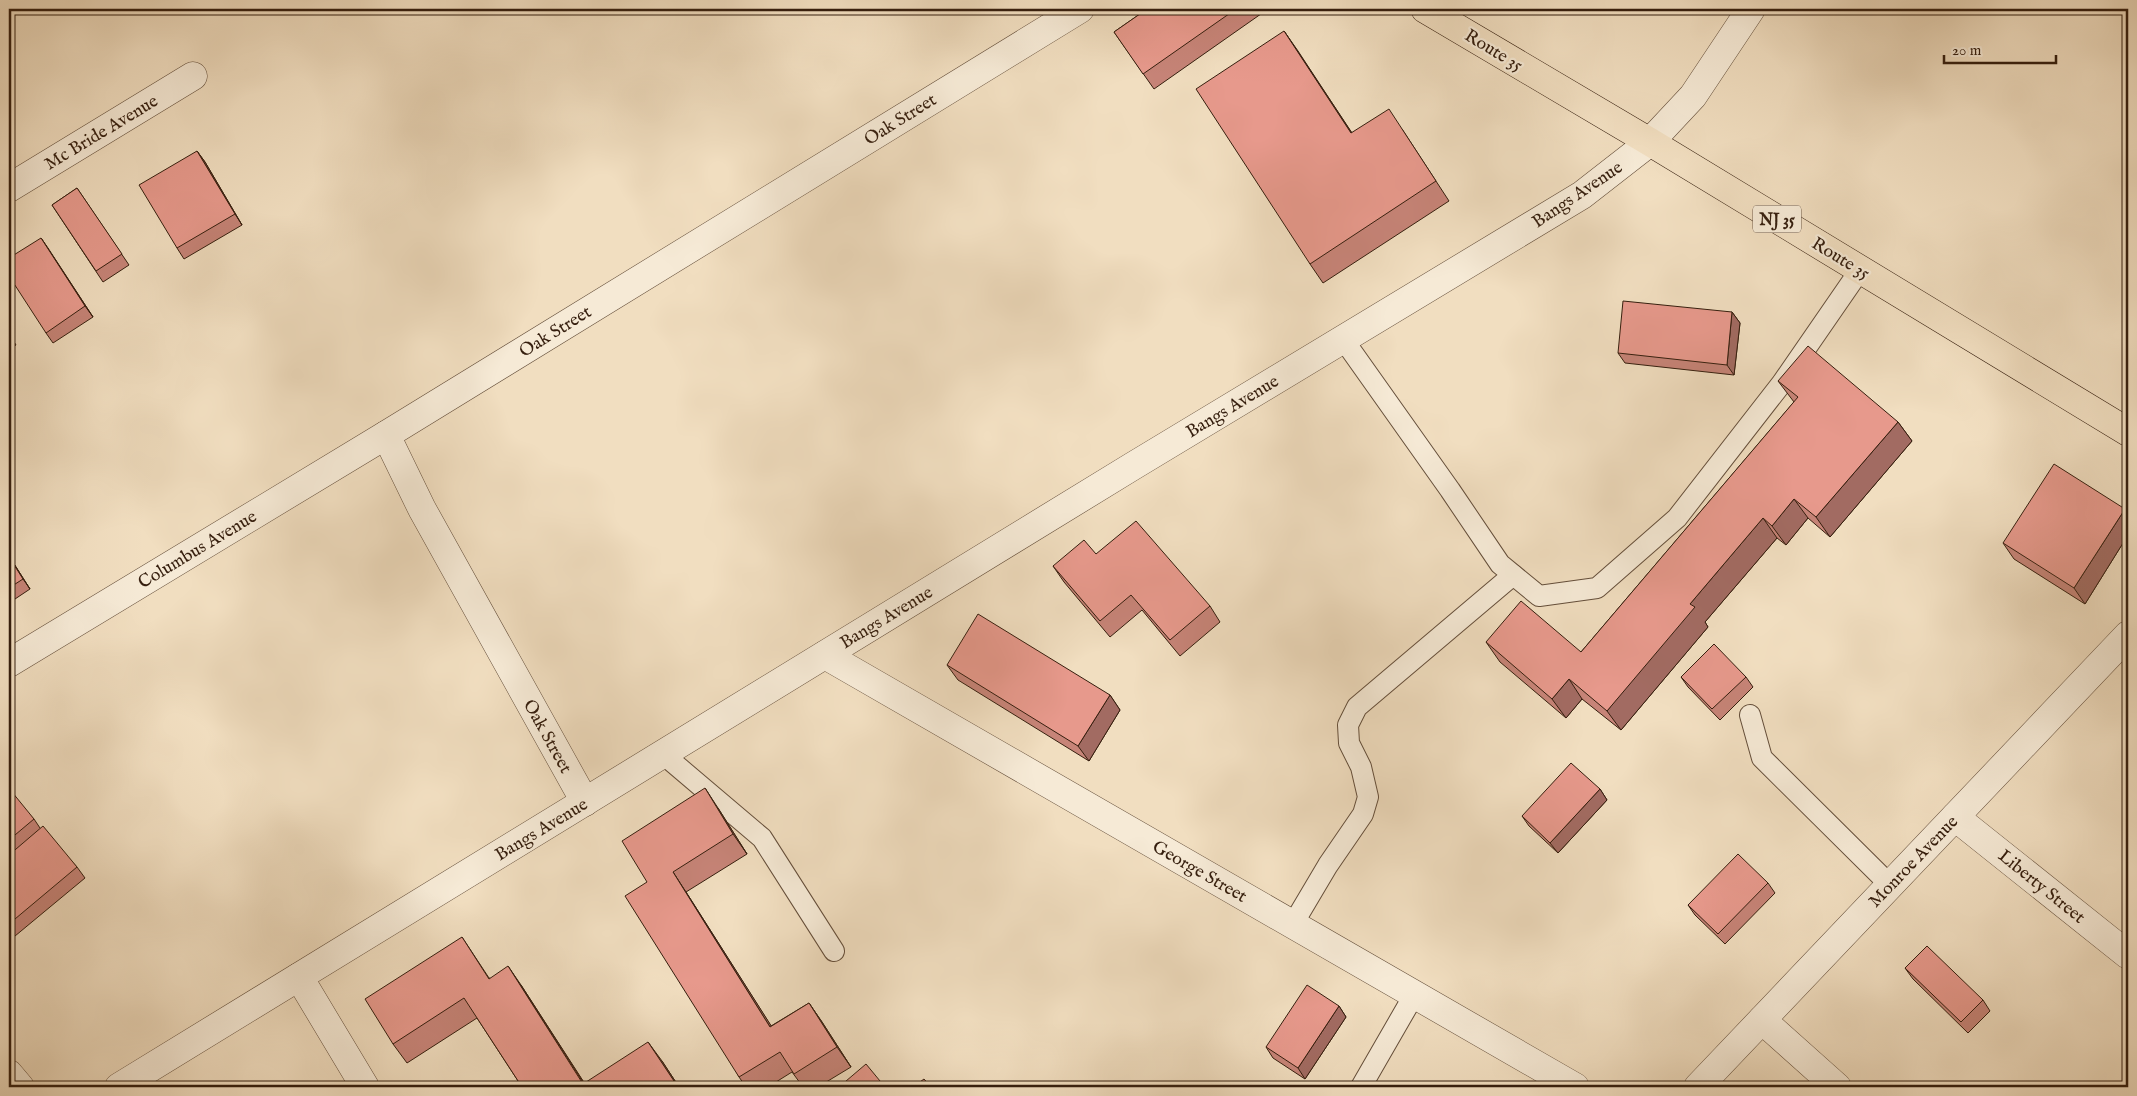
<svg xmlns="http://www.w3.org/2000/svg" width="2137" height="1096" viewBox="0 0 2137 1096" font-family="'IM FELL English',serif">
  <rect width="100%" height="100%" fill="#f1dec0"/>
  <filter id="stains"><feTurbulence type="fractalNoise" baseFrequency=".004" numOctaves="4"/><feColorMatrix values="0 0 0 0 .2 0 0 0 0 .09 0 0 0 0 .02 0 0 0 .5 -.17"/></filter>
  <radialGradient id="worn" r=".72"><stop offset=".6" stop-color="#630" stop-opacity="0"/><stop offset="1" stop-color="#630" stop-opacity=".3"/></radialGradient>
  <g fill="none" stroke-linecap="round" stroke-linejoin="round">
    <defs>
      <g id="service">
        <polyline points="1343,339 1450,490 1500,564 1539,596 1597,588 1677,518 1782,383 1860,270"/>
        <polyline points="1750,715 1762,758 1890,885"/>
        <polyline points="663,754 762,838 834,951"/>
        <polyline points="1293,924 1328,865 1363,814 1368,797 1361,767 1349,743 1348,725 1357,707 1513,575"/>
        <polyline points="1361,1087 1414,995"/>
      </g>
      <g id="minor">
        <polyline points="9,188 193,76"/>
        <polyline points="386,435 422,509 585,802"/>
        <polyline points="825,655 1575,1087"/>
        <polyline points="9,663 386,435 1080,9"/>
        <polyline points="1955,817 2128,955"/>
        <polyline points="299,977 365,1087"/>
        <polyline points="1762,1020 1837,1087"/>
        <polyline points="9,1074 20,1087"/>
        <polyline points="1698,1087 2128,635"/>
      </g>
      <polyline id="tertiary" points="119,1087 1133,466 1582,195 1650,142 1693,96 1751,9"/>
      <polyline id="primary" points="1425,9 1650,142 2128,432"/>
    </defs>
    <!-- service casing -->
    <use href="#service" stroke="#644e3a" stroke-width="22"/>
    <!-- minor casing -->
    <use href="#minor" stroke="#644e3a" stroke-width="29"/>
    <!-- tertiary casing -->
    <use href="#tertiary" stroke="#644e3a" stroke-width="29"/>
    <!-- primary casing -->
    <use href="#primary" stroke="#351e0e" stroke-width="29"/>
    <!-- service -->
    <use href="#service" stroke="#f6ead6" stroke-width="20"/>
    <!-- minor -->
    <use href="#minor" stroke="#f6ead6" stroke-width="28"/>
    <!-- tertiary -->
    <use href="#tertiary" stroke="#f6ead6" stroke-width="28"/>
    <!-- primary -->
    <use href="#primary" stroke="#f1dec0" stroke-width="28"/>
  </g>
  <!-- wall -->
  <g fill="#c78478" stroke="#351e0e">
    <polygon points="1147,9 1268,9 1154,89 1114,32"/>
    <polygon points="1284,31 1352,133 1402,129 1449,201 1323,283 1310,264"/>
    <polygon points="197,151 205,162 242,225 184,259 177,248"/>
    <polygon points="77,188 129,265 103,282 52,205"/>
    <polygon points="41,238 93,317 53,343 46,333"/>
    <polygon points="1732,312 1740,323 1734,375 1625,363 1618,353"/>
    <polygon points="9,334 16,345 9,349"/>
    <polygon points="1778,381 1898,422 1912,441 1830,537 1808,518 1786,545 1777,538 1705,622 1708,627 1621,730 1582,699 1566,718 1500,662 1486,642 1581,652 1794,402"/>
    <polygon points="2125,509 2128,514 2128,535 2085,604 2014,559 2003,543"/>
    <polygon points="1096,554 1210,606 1220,622 1180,656 1142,610 1110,637 1064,582 1053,566"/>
    <polygon points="9,556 30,589 9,603"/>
    <polygon points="947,665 1110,695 1120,710 1089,761 958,680"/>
    <polygon points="1681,677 1746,677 1753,687 1720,720 1688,687"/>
    <polygon points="1600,789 1607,800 1558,853 1529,826 1522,816"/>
    <polygon points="9,795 34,819 40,828 77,867 85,878 9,941"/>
    <polygon points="718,808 747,854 686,892 771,1026 809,1003 822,1022 851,1067 818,1087 803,1087 792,1072 768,1087 746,1087 739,1077 647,882"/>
    <polygon points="1768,883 1775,893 1725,944 1695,915 1688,905"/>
    <polygon points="462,937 489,978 521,985 584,1083 662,1061 679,1087 522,1087 477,1018 407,1063 393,1044"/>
    <polygon points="1905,968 1983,1000 1990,1011 1968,1033 1913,979"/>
    <polygon points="1339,1006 1346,1017 1305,1079 1273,1058 1266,1047"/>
  </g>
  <!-- shaded-wall -->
  <g fill="#a26b62" stroke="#351e0e">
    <polygon points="1284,31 1298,51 1365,153 1351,133"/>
    <polygon points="197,151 205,162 242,225 235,214"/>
    <polygon points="41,238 48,248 93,317 85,306"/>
    <polygon points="1732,312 1740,323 1734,375 1727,365"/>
    <polygon points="1898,422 1912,441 1830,537 1816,517"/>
    <polygon points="1794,499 1808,518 1786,545 1772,526"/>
    <polygon points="2125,509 2128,514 2128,535 2085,604 2074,588"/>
    <polygon points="1763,518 1777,538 1705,622 1708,627 1621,730 1607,711 1690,604"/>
    <polygon points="9,556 30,589 23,579"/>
    <polygon points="1569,679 1582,699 1566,718 1552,699"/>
    <polygon points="1110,695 1120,710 1089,761 1078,746"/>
    <polygon points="705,788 718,808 747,854 733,834"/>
    <polygon points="1600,789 1607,800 1558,853 1550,843"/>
    <polygon points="673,872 686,892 784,1046 770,1027"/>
    <polygon points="508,966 521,985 587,1087 586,1087"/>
    <polygon points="809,1003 822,1022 851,1067 837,1047"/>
    <polygon points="1339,1006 1346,1017 1305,1079 1298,1068"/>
    <polygon points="648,1042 662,1061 679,1087 678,1087"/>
  </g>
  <!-- building -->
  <g fill="#e7998c" stroke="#351e0e">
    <polygon points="1147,9 1236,9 1143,74 1114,32"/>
    <polygon points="1284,31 1351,133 1389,109 1436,181 1310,264 1196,89"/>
    <polygon points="197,151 235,214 177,248 139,185"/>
    <polygon points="77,188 122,254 96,271 52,205"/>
    <polygon points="41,238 85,306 46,333 9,276 9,258"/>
    <polygon points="1623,301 1732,312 1727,365 1618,353"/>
    <polygon points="1808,346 1898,422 1816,517 1794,499 1772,526 1763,518 1690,604 1695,607 1607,711 1569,679 1552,699 1486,642 1521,601 1581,652 1798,397 1778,381"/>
    <polygon points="2054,464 2125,509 2074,588 2003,543"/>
    <polygon points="1136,521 1210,606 1170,640 1131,595 1100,621 1053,566 1084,540 1096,554"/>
    <polygon points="9,557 23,579 9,588"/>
    <polygon points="978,614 1110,695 1078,746 947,665"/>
    <polygon points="1714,644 1746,677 1712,709 1681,677"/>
    <polygon points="1571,763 1600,789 1550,843 1522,816"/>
    <polygon points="705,788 733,834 673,872 770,1027 809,1003 837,1047 794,1074 780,1052 739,1077 625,896 647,882 622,841"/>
    <polygon points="12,792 34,819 9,840 9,795"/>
    <polygon points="43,826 77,867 9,924 9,855"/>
    <polygon points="1738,854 1768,883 1718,934 1688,905"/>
    <polygon points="462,937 489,979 508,966 583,1084 648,1042 678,1087 522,1087 464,998 393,1044 365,999"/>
    <polygon points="1927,946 1983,1000 1961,1022 1905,968"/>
    <polygon points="1307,985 1339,1006 1298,1068 1266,1047"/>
    <polygon points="866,1064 885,1087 839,1087"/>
    <polygon points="924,1079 931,1087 913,1087"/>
  </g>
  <g text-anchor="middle" stroke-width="4.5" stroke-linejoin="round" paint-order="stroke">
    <!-- shield labels -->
    <rect fill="#f6ead6" stroke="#6f5b4a" stroke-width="1" x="1753" y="205.5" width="48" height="27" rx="4"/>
    <g font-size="16" font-weight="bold" fill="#351e0e">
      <text x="1777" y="225">NJ 35</text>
    </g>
    <!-- street labels -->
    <g font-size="18" fill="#351e0e" stroke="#f6ead6">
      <text transform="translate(1494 50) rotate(31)" y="6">Route 35</text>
      <text transform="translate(900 119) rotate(-32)" y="6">Oak Street</text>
      <text transform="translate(101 132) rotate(-31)" y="6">Mc Bride Avenue</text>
      <text transform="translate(1577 194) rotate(-34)" y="6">Bangs Avenue</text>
      <text transform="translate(1841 258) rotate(31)" y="6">Route 35</text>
      <text transform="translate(555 331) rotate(-32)" y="6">Oak Street</text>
      <text transform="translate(1232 406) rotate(-31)" y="6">Bangs Avenue</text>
      <text transform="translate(197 549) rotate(-31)" y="6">Columbus Avenue</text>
      <text transform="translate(886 617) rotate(-31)" y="6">Bangs Avenue</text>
      <text transform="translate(548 736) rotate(61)" y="6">Oak Street</text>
      <text transform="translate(541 829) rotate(-31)" y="6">Bangs Avenue</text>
      <text transform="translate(1913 861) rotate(-46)" y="6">Monroe Avenue</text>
      <text transform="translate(1200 871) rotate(30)" y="6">George Street</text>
      <text transform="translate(2042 886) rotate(39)" y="6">Liberty Street</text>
    </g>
  </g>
  <!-- margin -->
  <rect width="2137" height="1096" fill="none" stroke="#f1dec0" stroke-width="30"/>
  <rect x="10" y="10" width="2117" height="1076" fill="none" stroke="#351e0e" stroke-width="2.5"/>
  <rect x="15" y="15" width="2107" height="1066" fill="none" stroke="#351e0e"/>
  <!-- scale -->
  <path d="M1944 55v8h112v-8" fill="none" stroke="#351e0e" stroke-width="2.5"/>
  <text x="1952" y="55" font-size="15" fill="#351e0e" stroke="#f6ead6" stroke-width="4" paint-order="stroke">20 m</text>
  <rect width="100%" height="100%" filter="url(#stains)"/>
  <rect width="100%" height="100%" fill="url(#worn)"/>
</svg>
